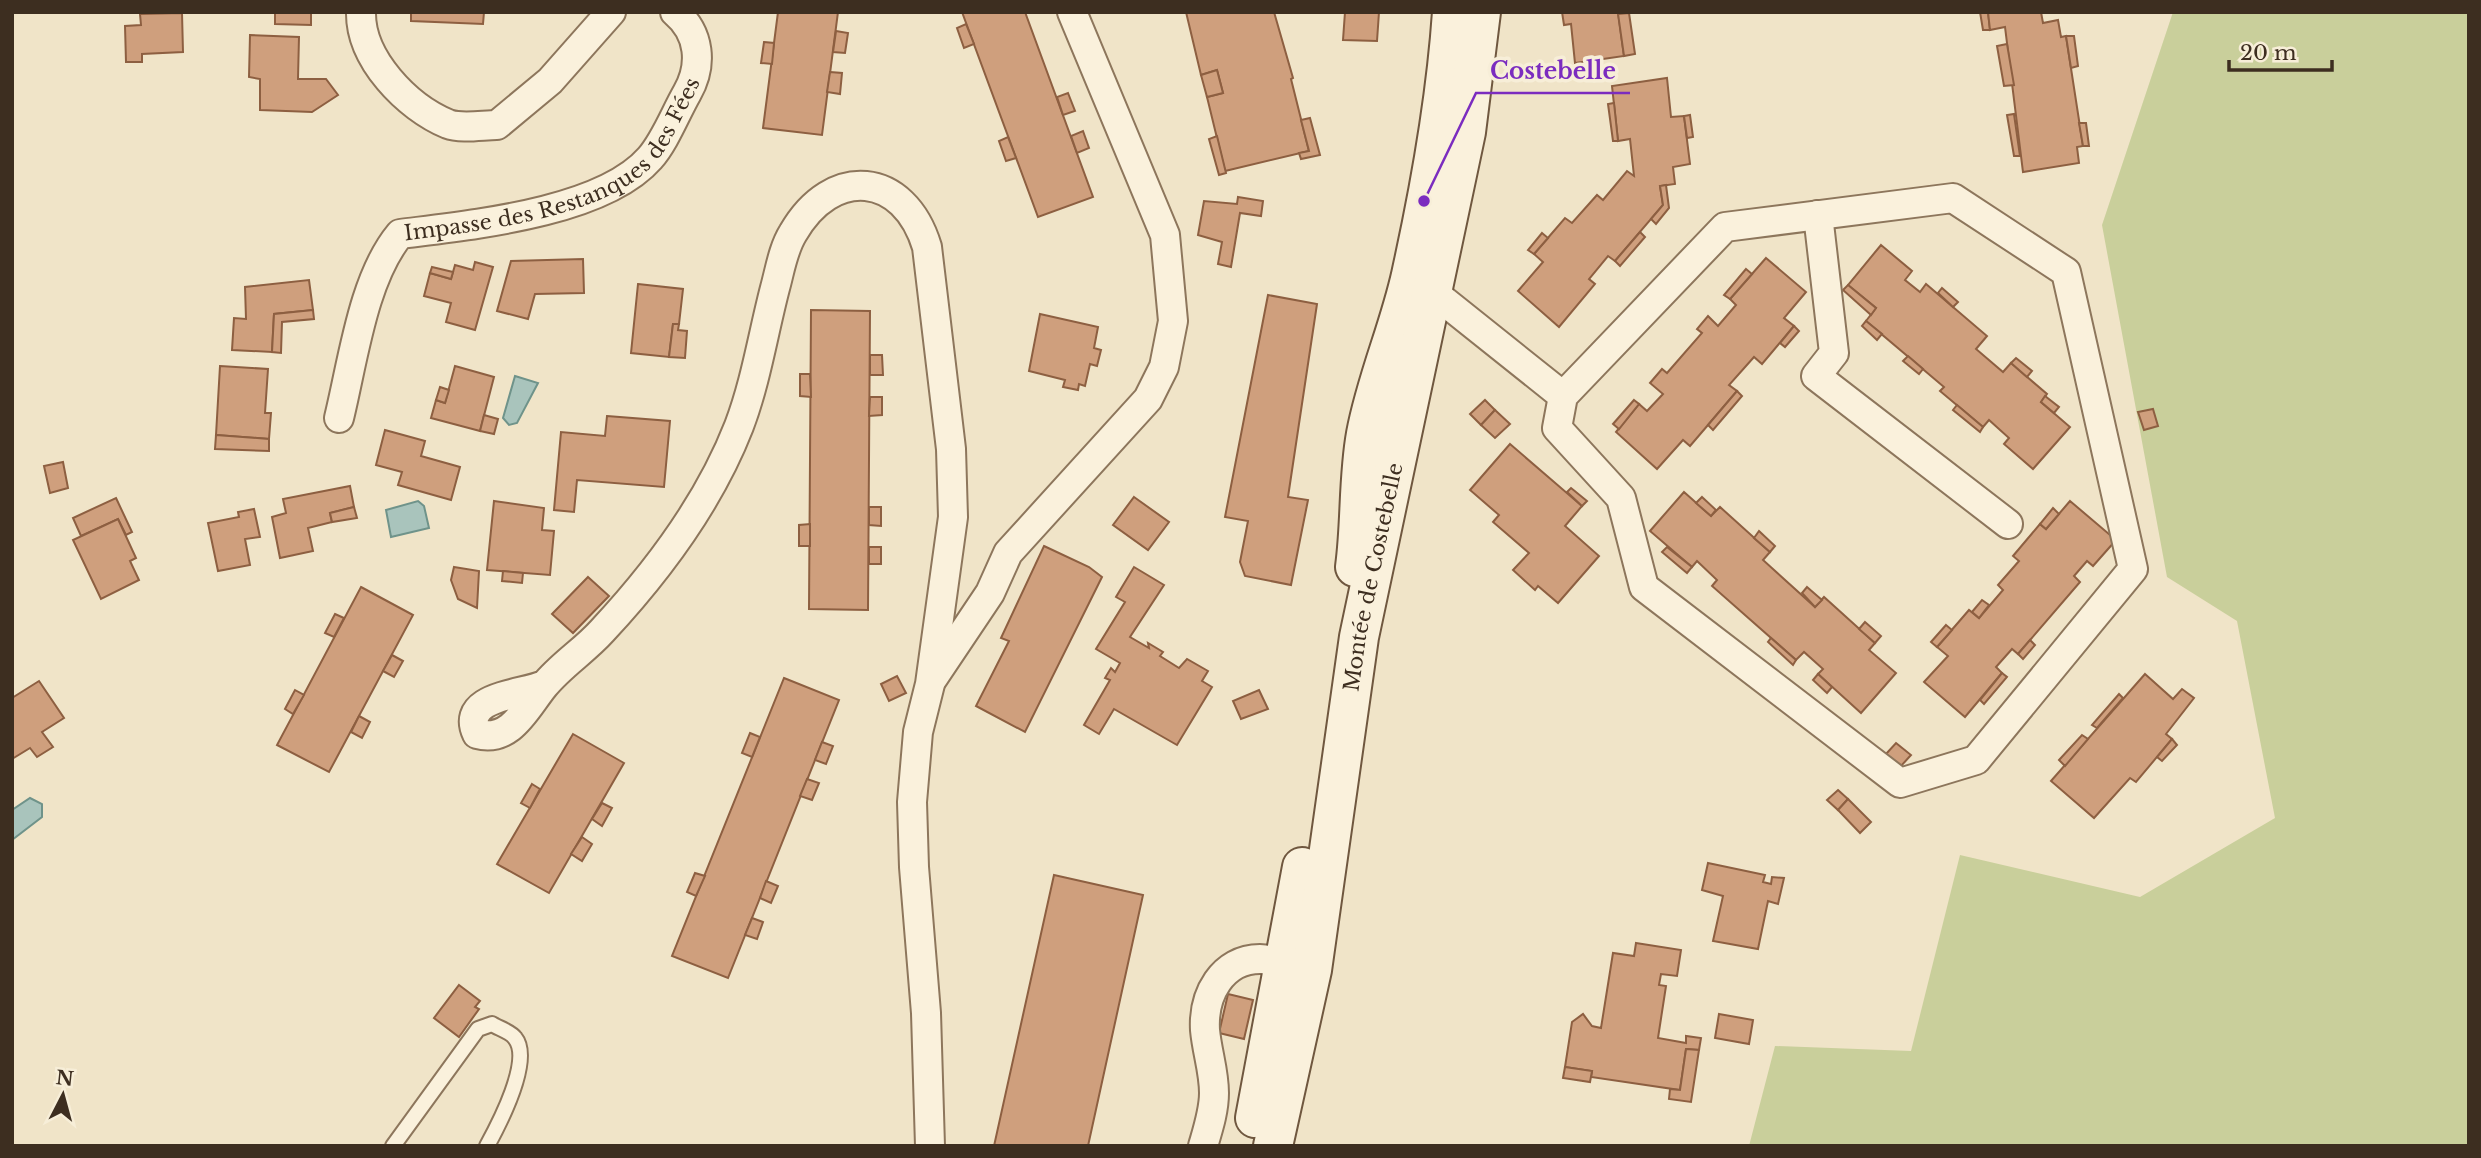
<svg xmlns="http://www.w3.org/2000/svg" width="2481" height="1158" viewBox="0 0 2481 1158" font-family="'Libre Baskerville',serif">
  <rect width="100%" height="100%" fill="#f0e4c8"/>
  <!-- green -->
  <polygon fill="#c9cf9b" points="2173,12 2469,12 2469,1146 1749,1146 1775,1046 1911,1051 1960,855 2140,897 2275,818 2237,621 2167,577 2102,225"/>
  <!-- water -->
  <g fill="#a9c4bc" stroke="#6f938a" stroke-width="2">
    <polygon points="515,376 538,383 517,423 509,425 503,418"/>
    <polygon points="418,501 424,506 429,528 391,537 386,510"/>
    <polygon points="30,798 42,804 42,817 12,840 12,810"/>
  </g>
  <!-- building -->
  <g fill="#cf9f7d" stroke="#8d5f41" stroke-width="2">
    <polygon points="275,12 311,12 311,25 275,24"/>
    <polygon points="411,12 484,12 483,24 411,21"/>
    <polygon points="778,12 838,12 822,135 763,128"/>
    <polygon points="962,12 1025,12 1093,197 1038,217"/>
    <polygon points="1186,12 1274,12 1293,78 1291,79 1309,151 1225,171 1207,97 1223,93 1217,70 1201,75"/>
    <polygon points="1345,12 1379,12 1377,41 1343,40"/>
    <polygon points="1562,12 1618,12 1624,56 1575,63 1571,24 1564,25"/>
    <polygon points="1980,12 1988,12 1990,30 1983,30"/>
    <polygon points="1988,12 2041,12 2043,23 2058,20 2061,37 2066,36 2083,146 2077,147 2079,163 2023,172 2005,27 1990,30"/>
    <polygon points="182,13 183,52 142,54 142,62 126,62 125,26 141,25 140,14"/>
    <polygon points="1629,13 1635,54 1624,56 1618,14"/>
    <polygon points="966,24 974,44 964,48 957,28"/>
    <polygon points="836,31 848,33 845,53 833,52"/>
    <polygon points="250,35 299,37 298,79 326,79 338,95 312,112 260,110 260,79 249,77"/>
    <polygon points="2066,36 2074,36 2078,66 2071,68"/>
    <polygon points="764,42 774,43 772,64 761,63"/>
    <polygon points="2007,44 2014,85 2004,86 1997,46"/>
    <polygon points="1217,70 1223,93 1207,97 1201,75"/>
    <polygon points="830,72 842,73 840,94 827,92"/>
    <polygon points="1667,78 1671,117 1684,116 1690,164 1673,167 1675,184 1660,186 1663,205 1615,261 1608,256 1589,279 1595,284 1559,327 1518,291 1543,262 1534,254 1565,218 1572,223 1597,195 1603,200 1627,171 1634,176 1630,139 1618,141 1612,86"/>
    <polygon points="1068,93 1075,111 1063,115 1057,97"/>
    <polygon points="1614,103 1618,141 1613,141 1608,104"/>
    <polygon points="2014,114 2020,156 2014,156 2007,115"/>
    <polygon points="1690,115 1693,137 1687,138 1684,116"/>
    <polygon points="1310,118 1320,155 1301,159 1299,153 1309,151 1301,120"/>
    <polygon points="2079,123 2086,123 2089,146 2083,146"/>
    <polygon points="1083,131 1089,148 1077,153 1071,136"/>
    <polygon points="1217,136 1226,173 1219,175 1209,139"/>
    <polygon points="1008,137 1016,158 1006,161 999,141"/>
    <polygon points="1666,185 1669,208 1656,224 1651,219 1663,205 1660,186"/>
    <polygon points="1238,197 1263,201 1261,216 1240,213 1231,267 1218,264 1222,242 1198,235 1204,201 1237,204"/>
    <polygon points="1640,232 1645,237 1620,266 1615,261"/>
    <polygon points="1542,233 1548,238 1534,254 1528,250"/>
    <polygon points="1881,245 1912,271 1905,280 1920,292 1926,284 1987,336 1976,349 2003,372 2011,363 2047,394 2041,402 2070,427 2033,469 2004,444 2009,438 1989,420 1983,427 1940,391 1944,387 1866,321 1876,308 1848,285"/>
    <polygon points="1766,258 1806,292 1784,318 1794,326 1762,364 1754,357 1729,385 1737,391 1708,425 1690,446 1683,440 1657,469 1616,432 1639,404 1647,411 1663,394 1650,383 1662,369 1667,373 1702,333 1697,329 1708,316 1718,326 1736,305 1730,299"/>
    <polygon points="583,259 584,293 535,294 528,319 497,311 511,261"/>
    <polygon points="475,262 493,267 475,330 446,322 451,303 424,296 430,273 451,279 455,265 473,270"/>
    <polygon points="432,267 453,272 451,279 430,273"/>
    <polygon points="1746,269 1752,274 1730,299 1724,295"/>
    <polygon points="309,280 313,310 274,314 272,352 232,350 234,318 246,319 245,287"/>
    <polygon points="638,284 683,289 679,324 673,324 669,357 631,353"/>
    <polygon points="1848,285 1876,308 1871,315 1843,290"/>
    <polygon points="1942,288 1958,302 1953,307 1938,293"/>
    <polygon points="1268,295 1317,304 1288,497 1308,500 1291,585 1245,576 1240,562 1248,521 1225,517"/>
    <polygon points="313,310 314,319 282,322 281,353 272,352 274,314"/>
    <polygon points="811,310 870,311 868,610 809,609"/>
    <polygon points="1040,314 1098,327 1094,348 1101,350 1097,366 1090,364 1085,386 1079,384 1078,390 1063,387 1065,380 1029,371"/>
    <polygon points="1866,321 1882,334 1877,340 1862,326"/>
    <polygon points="673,324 679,324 678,330 687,331 685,358 669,357"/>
    <polygon points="1794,326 1799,331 1785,347 1780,343"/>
    <polygon points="870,355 882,355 883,375 870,375"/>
    <polygon points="1908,356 1923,369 1919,374 1903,361"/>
    <polygon points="2016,358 2032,371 2027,377 2011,363"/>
    <polygon points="220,366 268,369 265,413 271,413 269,439 216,435"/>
    <polygon points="455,366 494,377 480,431 431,418 436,400 445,403"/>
    <polygon points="800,374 810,374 811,397 800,396"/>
    <polygon points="440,387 449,390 445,403 436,400"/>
    <polygon points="1737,391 1742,396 1713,430 1708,425"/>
    <polygon points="2045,396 2059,407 2054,413 2041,402"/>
    <polygon points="870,397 882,397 882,415 869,416"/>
    <polygon points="1485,400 1495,410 1481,425 1470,414"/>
    <polygon points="1634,400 1639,404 1619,429 1613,424"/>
    <polygon points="1957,405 1983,427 1980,432 1953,410"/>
    <polygon points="2153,409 2158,426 2144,430 2138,412"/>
    <polygon points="1495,410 1510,424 1495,438 1481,425"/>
    <polygon points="484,415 498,419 494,434 480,431"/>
    <polygon points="607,416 670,421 664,487 577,480 574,512 554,510 561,432 605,436"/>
    <polygon points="385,430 425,441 421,456 460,467 451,500 398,485 402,472 376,465"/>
    <polygon points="216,435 269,439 269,451 215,449"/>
    <polygon points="1510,444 1582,506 1565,526 1599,556 1558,603 1538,586 1535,590 1513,570 1529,553 1493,522 1499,515 1470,490"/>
    <polygon points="63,462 68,488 50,493 44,466"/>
    <polygon points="350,486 354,507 330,513 332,522 308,528 313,551 280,558 272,517 286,513 283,499"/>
    <polygon points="1571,488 1587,501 1582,506 1567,492"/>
    <polygon points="1684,492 1711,516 1720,507 1770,552 1763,560 1815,607 1824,597 1875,643 1869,650 1896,673 1861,713 1818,674 1823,669 1804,652 1796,660 1712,586 1717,580 1697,561 1692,567 1650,531"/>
    <polygon points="1134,497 1169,522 1148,550 1113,525"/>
    <polygon points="1702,497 1716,510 1711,516 1696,503"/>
    <polygon points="116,498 132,532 126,535 118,519 81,536 73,518"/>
    <polygon points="494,501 544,508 542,530 554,531 550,575 487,570"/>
    <polygon points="2070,501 2116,540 2093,566 2087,561 2074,576 2080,582 2018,654 2012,649 1996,667 2002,673 1965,717 1924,682 1948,656 1937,647 1969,610 1979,618 2003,590 1998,585 2019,561 2013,556 2040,524 2046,529"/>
    <polygon points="354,507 357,518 332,522 330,513"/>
    <polygon points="869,507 881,507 881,526 869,525"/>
    <polygon points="2053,508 2059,514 2046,529 2040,524"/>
    <polygon points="254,509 260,537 245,539 250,565 218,571 208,523 239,517 238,512"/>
    <polygon points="118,519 136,558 130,561 139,580 101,599 73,540"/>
    <polygon points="810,524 810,546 799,546 799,525"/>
    <polygon points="1759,531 1775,546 1770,552 1754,538"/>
    <polygon points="1044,546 1089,567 1102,577 1025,732 976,706 1009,641 1001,638"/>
    <rect x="869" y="547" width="12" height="17"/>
    <polygon points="1667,547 1692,567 1687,573 1662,552"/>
    <polygon points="454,567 479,571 477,608 458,599 451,580"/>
    <polygon points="1134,567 1164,585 1130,637 1149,648 1148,643 1163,652 1160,656 1179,668 1187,659 1208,671 1202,681 1212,687 1177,745 1114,709 1099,734 1084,725 1110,680 1105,678 1111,668 1115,672 1120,663 1096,649 1125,602 1116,597"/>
    <polygon points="503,571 523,573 522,583 502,581"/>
    <polygon points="588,577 609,596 573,633 552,614"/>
    <polygon points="361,587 413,615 329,772 277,745"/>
    <polygon points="1807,587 1822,600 1815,607 1802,593"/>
    <polygon points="1982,600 1989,605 1979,618 1972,612"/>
    <polygon points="335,614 344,618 334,637 325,633"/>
    <polygon points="1865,622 1881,636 1875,643 1859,629"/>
    <polygon points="1946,625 1952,630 1937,647 1931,642"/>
    <polygon points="1771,638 1796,660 1793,665 1768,642"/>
    <polygon points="2030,640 2035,645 2023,659 2018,654"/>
    <polygon points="392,655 403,661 394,677 383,671"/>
    <polygon points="2002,673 2007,677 1984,704 1980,700"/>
    <polygon points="1818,674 1832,687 1827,693 1813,680"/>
    <polygon points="2145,674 2173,699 2182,689 2194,698 2166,734 2172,739 2136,782 2130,778 2094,818 2051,781"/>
    <polygon points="897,676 906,693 889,701 881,684"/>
    <polygon points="784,678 839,700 728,978 672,956"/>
    <polygon points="39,681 64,718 42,732 53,747 37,757 30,748 12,759 12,698"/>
    <polygon points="295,690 304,695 293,714 285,709"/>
    <polygon points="1259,690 1268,709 1241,719 1233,701"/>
    <polygon points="2119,694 2123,698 2097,728 2092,725"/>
    <polygon points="359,716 370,722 362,738 351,732"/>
    <polygon points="750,733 760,737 752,757 742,753"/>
    <polygon points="573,734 624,763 549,893 497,864"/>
    <polygon points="2082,735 2088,739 2065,766 2059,760"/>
    <polygon points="2172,739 2177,745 2162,761 2157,757"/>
    <polygon points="822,742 833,746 826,764 815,760"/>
    <polygon points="1896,743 1911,755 1901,766 1886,754"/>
    <polygon points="807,779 819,783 812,800 800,796"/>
    <polygon points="532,784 540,789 530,808 521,803"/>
    <polygon points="1838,790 1848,799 1838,810 1827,800"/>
    <polygon points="1848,799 1871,822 1860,833 1838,810"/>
    <polygon points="602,803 612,808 602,826 592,819"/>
    <polygon points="582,837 592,844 582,861 571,854"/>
    <polygon points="1708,863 1765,875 1763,882 1771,884 1772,877 1784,878 1778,904 1768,901 1758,949 1713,941 1723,896 1702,890"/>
    <polygon points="695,873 705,876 696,896 687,892"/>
    <polygon points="1054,875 1143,895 1088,1146 994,1146"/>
    <polygon points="766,881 778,886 771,903 760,898"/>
    <polygon points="752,918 763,922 757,939 745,935"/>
    <polygon points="1636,943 1681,950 1677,976 1661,974 1659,985 1666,986 1658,1038 1686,1043 1686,1036 1701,1038 1699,1050 1686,1049 1680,1090 1591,1077 1592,1071 1565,1067 1572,1022 1583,1014 1592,1026 1601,1028 1613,953 1634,956"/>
    <polygon points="459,985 480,1001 475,1007 479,1009 459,1037 434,1018"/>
    <polygon points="1228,994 1253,1000 1244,1039 1219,1033"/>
    <polygon points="1719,1014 1753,1020 1749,1044 1715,1038"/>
    <polygon points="1686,1049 1699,1050 1691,1102 1669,1099 1670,1089 1680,1090"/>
    <polygon points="1565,1067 1592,1071 1590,1082 1563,1078"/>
  </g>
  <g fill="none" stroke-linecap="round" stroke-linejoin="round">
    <defs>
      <path id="service" d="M393,1146L478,1029L492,1024C498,1028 511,1032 515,1038C533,1060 499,1124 487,1146"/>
      <g id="minor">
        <path d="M361,12C360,59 407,107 448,124C461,129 483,125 497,125L550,81L611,12"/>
        <polyline points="1818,215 1834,353 1816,376 2008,524"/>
        <polyline points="1419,281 1563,396 1725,227 1953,198 2066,272 2133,569 1976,760 1900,783 1644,587 1621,498 1557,428 1563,396"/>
        <path id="s1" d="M339,418C353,361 363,278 400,234C470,225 602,213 650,158C665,141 675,114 687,93C703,65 700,33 675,12"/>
        <polyline points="933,678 990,593 1008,553 1148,399 1164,367 1173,321 1165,235 1072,12"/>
        <path d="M544,685C521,695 459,696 477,734C511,743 526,708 544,686C561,665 584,651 602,631C658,571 709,503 739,426C756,381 763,334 775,288C780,270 783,249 793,233C832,165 904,171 927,247L951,449L953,517L930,684L918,732L912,802L914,867L926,1013L930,1146"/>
        <path d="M1203,1146C1208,1129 1214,1111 1214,1093C1214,1071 1207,1052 1205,1030C1203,995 1222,959 1260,959C1276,959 1284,970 1291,983"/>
      </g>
      <g id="secondary">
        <path d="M1355,567C1361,523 1358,478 1366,434C1376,380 1399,329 1411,275C1430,189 1446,100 1452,12"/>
        <polyline points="1255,1118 1302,867"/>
        <path id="s2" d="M1273,1146L1312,970L1359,637L1466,132L1481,12"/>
      </g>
    </defs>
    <!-- service casing -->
    <use href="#service" stroke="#8d765c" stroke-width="18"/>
    <!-- minor casing -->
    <use href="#minor" stroke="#8d765c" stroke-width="32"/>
    <!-- secondary casing -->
    <use href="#secondary" stroke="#6f573f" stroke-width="42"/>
    <!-- service -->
    <use href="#service" stroke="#faf1dc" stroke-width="14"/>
    <!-- minor -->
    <use href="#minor" stroke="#faf1dc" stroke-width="28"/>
    <!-- secondary -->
    <use href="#secondary" stroke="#faf1dc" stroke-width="38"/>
  </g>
  <g text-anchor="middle" stroke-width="7" stroke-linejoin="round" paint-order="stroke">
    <!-- street labels -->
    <g font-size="21" fill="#3d2e20" stroke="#f7eed8">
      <text dy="7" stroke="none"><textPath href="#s1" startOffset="376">Impasse des Restanques des Fées</textPath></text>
      <text dy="7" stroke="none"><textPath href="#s2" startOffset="578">Montée de Costebelle</textPath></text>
    </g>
  </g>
  <!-- callouts -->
  <path fill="none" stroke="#7b2cbf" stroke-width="2.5" d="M1424 201L1476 93H1630"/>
  <circle fill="#7b2cbf" stroke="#f7eed8" stroke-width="2.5" cx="1424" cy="201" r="7"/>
  <g font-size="23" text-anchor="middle" font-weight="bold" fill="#7b2cbf" stroke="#f7eed8" stroke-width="7" stroke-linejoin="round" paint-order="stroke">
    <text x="1553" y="79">Costebelle</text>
  </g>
  <!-- border -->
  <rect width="2481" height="1158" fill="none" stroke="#3d2e20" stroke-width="28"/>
  <!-- north arrow -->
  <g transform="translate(63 1095) rotate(6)" stroke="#f7eed8" stroke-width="5" paint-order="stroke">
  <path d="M0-5L12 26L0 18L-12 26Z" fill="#3d2e20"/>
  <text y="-10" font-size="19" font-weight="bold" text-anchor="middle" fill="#3d2e20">N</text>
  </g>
  <!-- scale -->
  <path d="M2229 60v10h103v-10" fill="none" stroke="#3d2e20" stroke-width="3.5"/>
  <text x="2240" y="60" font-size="21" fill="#3d2e20" stroke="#f7eed8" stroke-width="5" paint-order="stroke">20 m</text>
</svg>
